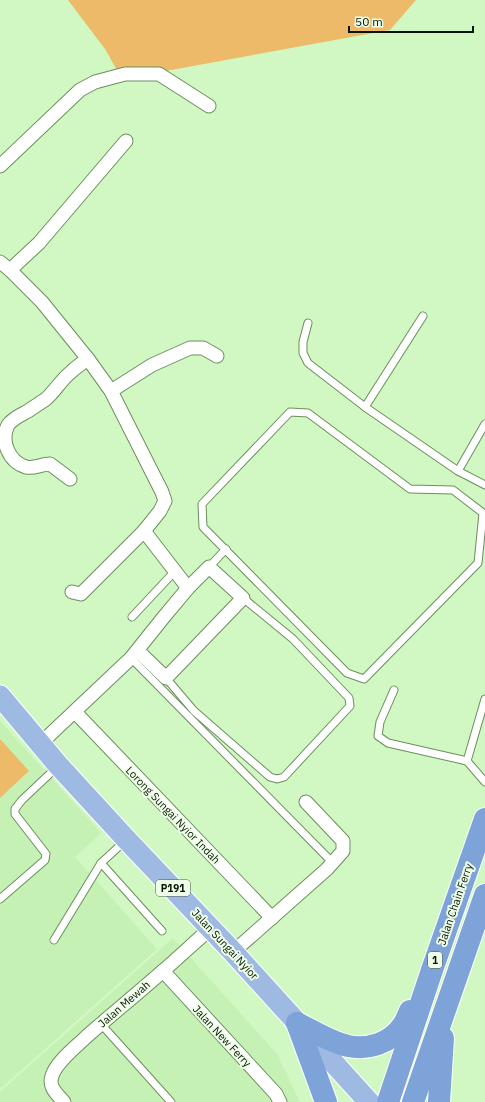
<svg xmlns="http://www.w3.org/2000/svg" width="485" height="1102" viewBox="0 0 485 1102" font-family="'IBM Plex Sans',sans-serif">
  <rect width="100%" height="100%" fill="#d1f8c2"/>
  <!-- built -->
  <g fill="#c5f1b4">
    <polygon points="0,721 101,833 75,857 157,949 0,1089"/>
    <polygon points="173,938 277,1054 300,1102 0,1102 0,1092"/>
  </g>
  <!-- green -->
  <g fill="#edba6a">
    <polygon points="68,0 416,0 390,30 122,79 105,49"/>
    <polygon points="0,739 29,771 0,798"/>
  </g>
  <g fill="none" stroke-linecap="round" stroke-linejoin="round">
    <defs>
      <g id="service">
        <polyline points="308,323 303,342 303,353 308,363 365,407 458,471 485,485"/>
        <polyline points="365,407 423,316"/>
        <polygon points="290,412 308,413 410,489 453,490 483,513 478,563 364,679 347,673 203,527 202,504"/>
        <polyline points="458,471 485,424"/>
        <polyline points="209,567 226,549"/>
        <polyline points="132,617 175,571"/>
        <polyline points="131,658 332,862"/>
        <polyline points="166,678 194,711 270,777 277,779 284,777 350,706 349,698 293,639 243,598"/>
        <polyline points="394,690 380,722 378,736 388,743 467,761"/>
        <polyline points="485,699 467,761 485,782"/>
        <polyline points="101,863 162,931"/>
        <polyline points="0,899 45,860 46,854 15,814 15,809 22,800 57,767"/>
        <polyline points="54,940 101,863 125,841"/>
        <polyline points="101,1024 171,1102"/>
      </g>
      <g id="minor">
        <polyline points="0,166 80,90 95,82 125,74 159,74 209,106"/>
        <polyline points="0,262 10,270 42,302 88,359 111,391 162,492 165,501 160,511 144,531 81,594 72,592"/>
        <polyline points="10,270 39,243 126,141"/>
        <polyline points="111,391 152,365 190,348 203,348 217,356"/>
        <path d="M70,479L50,464C42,464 34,469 26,467C9,462 0,441 8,425C13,418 21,415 28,411C34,407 40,403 46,399C55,391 61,380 71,372C76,367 82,363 88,359"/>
        <polyline points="144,531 188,588"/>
        <polyline points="75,712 272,918"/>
        <polyline points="40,744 131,658 163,618 188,588 209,567 243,598 166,678 138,651"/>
        <polyline points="233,952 327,869 343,851 343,841 306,802"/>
        <polyline points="163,971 276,1094 280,1102"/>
        <path d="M64,1102C57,1094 48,1087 52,1076C56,1062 76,1047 86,1037C111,1015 138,993 163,971C179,957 195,942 211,928"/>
      </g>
      <polyline id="primary" points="0,696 58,765 126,839 233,952 369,1102"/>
      <g id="trunk">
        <path d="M297,1023C313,1031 330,1042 348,1046C369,1050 391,1043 403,1025C406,1021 408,1015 410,1011"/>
        <polyline points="297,1023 326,1102"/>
        <polyline points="388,1102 432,970 485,819"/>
        <polyline points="413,1102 485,895"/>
        <polyline points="439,1102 443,1038"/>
      </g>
    </defs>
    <!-- service casing -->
    <use href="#service" stroke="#6b8f5d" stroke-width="9"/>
    <!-- minor casing -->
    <use href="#minor" stroke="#6b8f5d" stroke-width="15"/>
    <!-- primary casing -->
    <use href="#primary" stroke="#fff" stroke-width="23"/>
    <!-- trunk casing -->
    <use href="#trunk" stroke="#fff" stroke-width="24"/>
    <!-- service -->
    <use href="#service" stroke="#fff" stroke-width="7"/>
    <!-- minor -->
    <use href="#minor" stroke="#fff" stroke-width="13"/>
    <!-- primary -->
    <use href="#primary" stroke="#9ebae2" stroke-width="21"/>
    <!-- trunk -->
    <use href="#trunk" stroke="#7ea3d8" stroke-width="22"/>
  </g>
  <g text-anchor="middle" stroke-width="4" stroke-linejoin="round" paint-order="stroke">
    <!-- shield labels -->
    <g fill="#eefee8" stroke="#4d5b48" stroke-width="1">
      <rect x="156" y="880" width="34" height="16" rx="3"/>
      <rect x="428" y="952" width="14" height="16" rx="3"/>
    </g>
    <g font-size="10" font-weight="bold" fill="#081504">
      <text x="173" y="892">P191</text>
      <text x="435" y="964">1</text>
    </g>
    <!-- street labels -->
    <g font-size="11" fill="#081504" stroke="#eefee8">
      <text transform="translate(173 815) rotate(46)" y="4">Lorong Sungai Nyior Indah</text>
      <text transform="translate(455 904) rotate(-71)" y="4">Jalan Chain Ferry</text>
      <text transform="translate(225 944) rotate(47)" y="4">Jalan Sungai Nyior</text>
      <text transform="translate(124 1004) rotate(-41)" y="4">Jalan Mewah</text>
      <text transform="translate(222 1036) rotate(47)" y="4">Jalan New Ferry</text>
    </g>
  </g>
  <!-- scale -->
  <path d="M349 26v6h124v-6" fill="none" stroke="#081504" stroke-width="2"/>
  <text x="355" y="26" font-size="12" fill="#081504" stroke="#eefee8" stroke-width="3" paint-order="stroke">50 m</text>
</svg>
